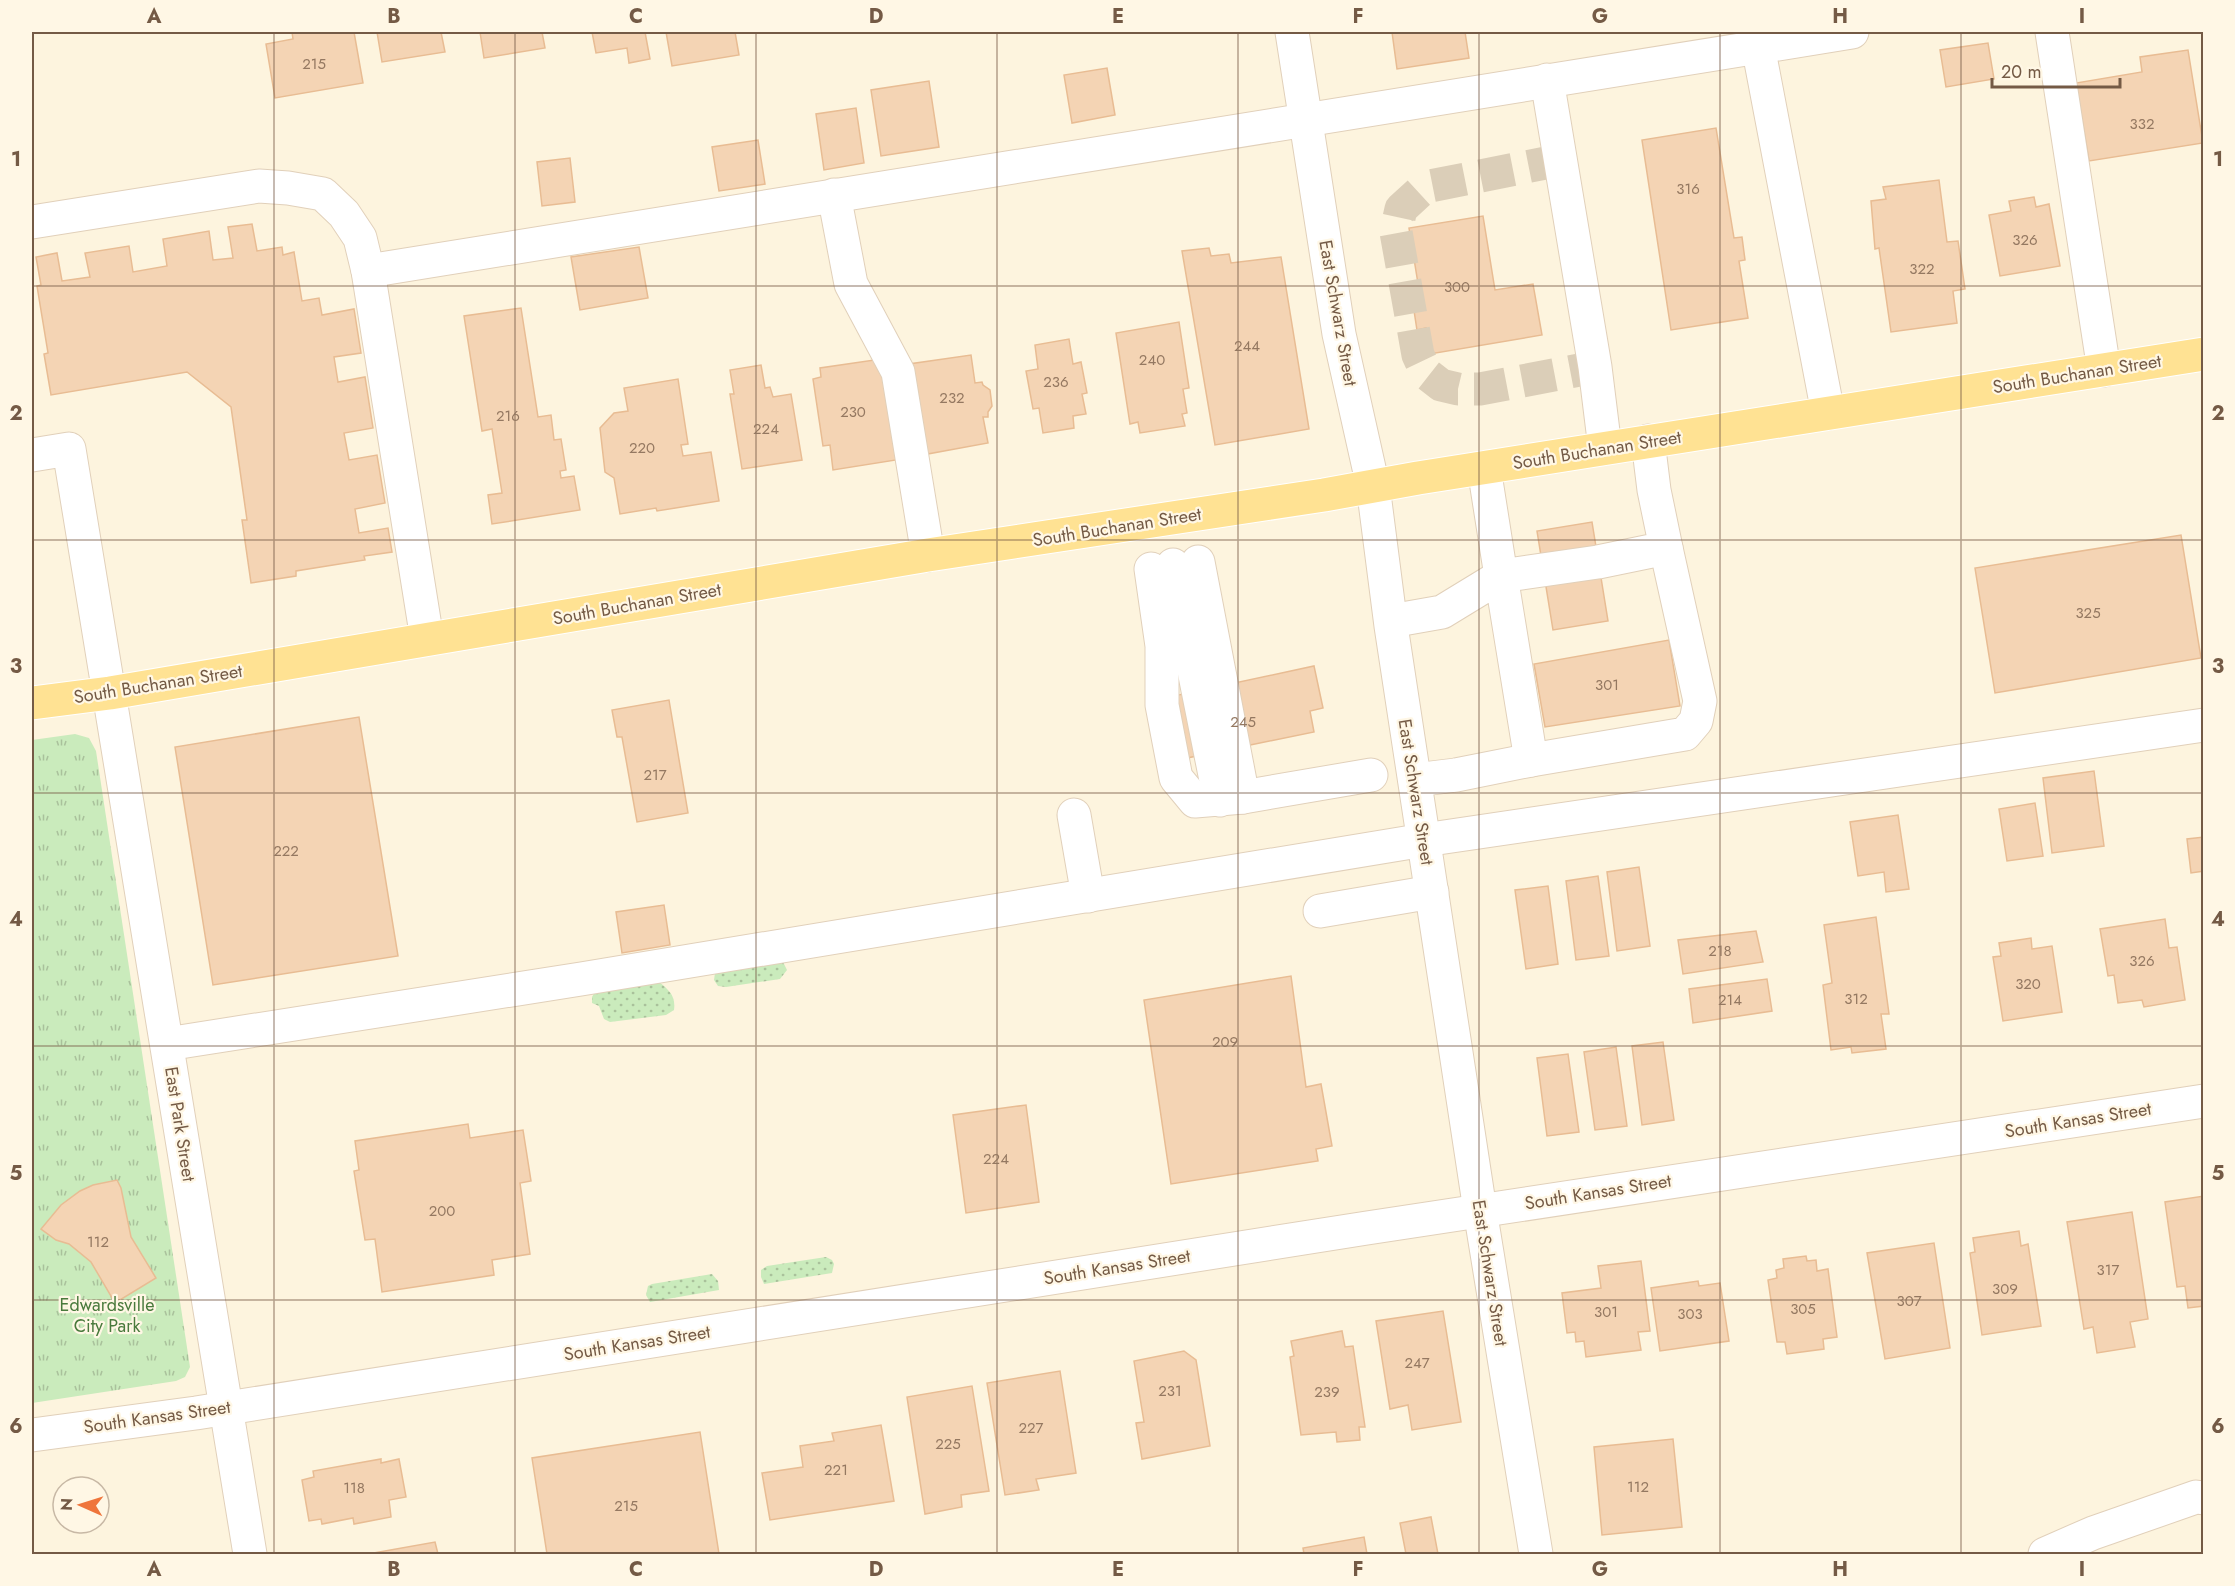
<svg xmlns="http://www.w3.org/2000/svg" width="2235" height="1586" viewBox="0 0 2235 1586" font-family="Jost,sans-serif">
  <defs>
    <pattern id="grass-dots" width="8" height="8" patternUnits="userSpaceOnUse" patternTransform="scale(1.5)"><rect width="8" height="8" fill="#caebbc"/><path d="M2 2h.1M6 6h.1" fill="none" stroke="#a9c19b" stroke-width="1.8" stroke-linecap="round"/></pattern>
    <pattern id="park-tufts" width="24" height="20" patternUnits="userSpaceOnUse" patternTransform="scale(1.5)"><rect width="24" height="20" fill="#caebbc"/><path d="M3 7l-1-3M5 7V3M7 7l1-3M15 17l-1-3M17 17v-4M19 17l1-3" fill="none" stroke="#a9c19b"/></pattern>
  </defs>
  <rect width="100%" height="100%" fill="#fdf4de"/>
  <!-- grass -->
  <g fill="url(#grass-dots)">
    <polygon points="783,962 787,970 780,979 726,987 718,986 714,980 715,973"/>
    <path d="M659,982C669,990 676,996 674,1010L666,1015L610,1022L604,1019L599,1006L592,1003V997L596,990Z"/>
    <polygon points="826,1257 832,1260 834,1264 832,1273 764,1284 761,1277 761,1270 767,1266"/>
    <polygon points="712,1274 718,1281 719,1290 650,1302 646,1295 648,1286 652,1284"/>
  </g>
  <!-- park -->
  <polygon fill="url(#park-tufts)" points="75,734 89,738 96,751 190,1367 185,1377 176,1381 32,1403 32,740"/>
  <!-- building -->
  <g fill="#f4d4b4" stroke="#e8bc93" stroke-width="1.5">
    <polygon points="292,32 354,32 363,83 275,98 266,44 293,39"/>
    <polygon points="377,32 441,32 445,52 382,62"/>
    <polygon points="480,32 542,32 545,48 484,58"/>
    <polygon points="592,32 645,32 650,59 629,63 627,48 596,53"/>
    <polygon points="666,32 735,32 739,55 672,66"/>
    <polygon points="1392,32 1465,32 1469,58 1397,69"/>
    <polygon points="1988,43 1994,79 1946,87 1940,50"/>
    <polygon points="2188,50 2203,143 2089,161 2076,83 2142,72 2140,57"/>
    <polygon points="1107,68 1115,115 1072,123 1064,75"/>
    <polygon points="929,81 939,147 881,156 871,90"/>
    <polygon points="856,108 864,163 824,170 816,114"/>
    <polygon points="1716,128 1734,238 1742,237 1745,260 1739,261 1748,318 1671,330 1642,140"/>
    <polygon points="758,140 765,184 719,191 712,147"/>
    <polygon points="570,158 575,202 542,206 537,162"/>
    <polygon points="1939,180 1947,242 1958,241 1965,289 1953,291 1957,323 1891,332 1879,248 1875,249 1871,201 1886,199 1883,187"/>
    <polygon points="2034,197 2036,207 2049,204 2060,266 2000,276 1989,215 2011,211 2009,201"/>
    <polygon points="1483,216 1495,290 1533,284 1542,335 1430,354 1426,328 1417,330 1413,304 1421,302 1409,228"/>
    <polygon points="252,224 257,251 282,247 283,255 294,252 302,301 319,298 322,315 354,309 361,353 334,357 338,382 365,377 373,428 344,433 349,460 377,455 385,503 355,509 359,533 388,528 392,552 364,556 365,560 296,571 296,576 251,583 242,520 247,520 231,407 187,372 51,395 44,354 48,353 37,286 41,285 36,257 57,253 62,281 90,277 85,253 129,246 133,272 167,266 163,239 209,231 213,260 233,258 228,227"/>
    <polygon points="639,247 648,298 580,310 571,257"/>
    <polygon points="1209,248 1211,256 1229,254 1231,263 1281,257 1309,429 1215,445 1182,251"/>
    <polygon points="521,308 538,417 551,415 554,440 561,439 566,470 560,471 561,478 574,476 580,510 492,524 488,495 502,493 492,429 482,431 464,316"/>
    <polygon points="1179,322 1189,388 1183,389 1187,413 1182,414 1185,426 1140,433 1138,422 1130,424 1116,333"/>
    <polygon points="1069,339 1073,364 1081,362 1087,393 1082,394 1086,414 1073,416 1074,428 1043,433 1039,408 1033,409 1026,371 1038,369 1035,345"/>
    <polygon points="971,355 975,383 982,382 983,385 990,390 992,406 988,412 988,417 983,417 988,443 922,455 909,364"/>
    <polygon points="881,359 896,460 833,470 830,445 823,446 813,379 821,377 820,368"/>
    <polygon points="761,365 765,388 770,387 773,397 791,394 802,460 742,469 730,394 734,394 730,370"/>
    <polygon points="678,379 688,444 681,445 683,456 711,452 719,501 657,511 656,508 620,514 614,478 605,472 600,428 614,413 628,411 624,388"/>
    <polygon points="1592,522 1608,621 1553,630 1537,531"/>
    <polygon points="2181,535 2201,658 1995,693 1975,568"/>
    <polygon points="1669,640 1680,706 1545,727 1534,664"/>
    <polygon points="1314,666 1323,708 1310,711 1314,732 1182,759 1169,697"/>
    <polygon points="669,700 688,813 637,822 622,737 617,737 612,710"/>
    <polygon points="359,717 398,956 213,985 175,747"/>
    <polygon points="2094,771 2104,846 2052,853 2043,778"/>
    <polygon points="2035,803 2043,856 2007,861 1999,809"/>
    <polygon points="1898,815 1909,889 1886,892 1884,872 1858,876 1850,822"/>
    <polygon points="2204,837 2204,871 2191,873 2187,839"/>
    <polygon points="1639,867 1650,946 1617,951 1607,872"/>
    <polygon points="1598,876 1609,956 1576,960 1566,881"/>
    <polygon points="1548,886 1558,964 1526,969 1515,890"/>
    <polygon points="664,905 670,945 622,953 616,912"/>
    <polygon points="1876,917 1889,1014 1881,1014 1886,1049 1852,1053 1851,1047 1831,1050 1823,985 1832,983 1824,925"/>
    <polygon points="2165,919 2169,948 2177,947 2185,1000 2144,1007 2142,1000 2118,1003 2114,975 2108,976 2100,929"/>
    <polygon points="1756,931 1763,962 1683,974 1678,940"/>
    <polygon points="2031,938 2032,949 2052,946 2062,1012 2003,1021 1993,957 2001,956 1999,943"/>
    <polygon points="1291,976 1306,1087 1321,1084 1332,1146 1316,1149 1318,1161 1171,1184 1144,1000"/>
    <polygon points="1767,979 1772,1011 1693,1023 1689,989"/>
    <polygon points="1663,1042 1674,1120 1642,1125 1632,1046"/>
    <polygon points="1616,1047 1627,1126 1595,1130 1584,1052"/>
    <polygon points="1568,1054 1579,1132 1547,1136 1537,1058"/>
    <polygon points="1026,1105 1039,1202 966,1213 953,1115"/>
    <polygon points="468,1124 470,1138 523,1130 531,1181 520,1183 530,1254 492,1260 494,1275 382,1292 375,1239 365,1240 354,1171 359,1170 355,1141"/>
    <polygon points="117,1180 121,1188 131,1237 156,1278 115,1303 91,1262 69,1244 56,1240 41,1229 61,1205 80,1191 93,1185"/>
    <polygon points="2204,1196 2204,1306 2188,1308 2185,1286 2177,1287 2165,1202"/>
    <polygon points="2132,1212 2148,1319 2130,1322 2135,1347 2097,1353 2093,1327 2084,1329 2067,1222"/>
    <polygon points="2019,1231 2021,1246 2028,1244 2041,1326 1982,1335 1970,1253 1975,1252 1973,1238"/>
    <polygon points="1934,1243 1950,1348 1885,1359 1867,1253"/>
    <polygon points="1806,1256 1807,1261 1816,1260 1817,1271 1828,1269 1837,1337 1823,1339 1824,1349 1787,1354 1785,1342 1777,1342 1768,1280 1777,1278 1776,1270 1784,1268 1783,1259"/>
    <polygon points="1641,1261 1650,1331 1638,1332 1641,1350 1586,1357 1584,1341 1576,1342 1575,1332 1567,1333 1562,1293 1601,1288 1598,1266"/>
    <polygon points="1698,1281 1699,1286 1720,1283 1729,1341 1660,1351 1651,1288"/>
    <polygon points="1443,1311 1461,1422 1412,1430 1408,1405 1390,1409 1376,1321"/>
    <polygon points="1342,1331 1345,1347 1353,1346 1365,1427 1359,1427 1360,1440 1337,1442 1336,1432 1301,1435 1290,1357 1294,1356 1291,1341"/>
    <polygon points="1184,1351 1196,1360 1210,1446 1142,1459 1136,1423 1144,1422 1134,1361"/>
    <polygon points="1060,1371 1076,1473 1036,1479 1039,1490 1005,1495 987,1383"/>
    <polygon points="972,1386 989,1491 961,1495 962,1507 925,1514 907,1397"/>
    <polygon points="881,1425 894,1501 770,1520 762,1473 803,1467 800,1446 834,1441 832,1433"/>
    <polygon points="700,1432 719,1554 547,1554 532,1458"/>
    <polygon points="1673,1439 1682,1527 1602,1535 1594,1447"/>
    <polygon points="381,1459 381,1463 399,1459 406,1497 389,1500 391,1517 354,1524 353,1518 322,1524 321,1519 309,1521 302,1480 314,1477 313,1471"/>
    <polygon points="1431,1517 1438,1554 1406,1554 1400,1523"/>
    <polygon points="1364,1537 1367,1554 1304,1554 1303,1548"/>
    <polygon points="435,1542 438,1554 368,1554"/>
  </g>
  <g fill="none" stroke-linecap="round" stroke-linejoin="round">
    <!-- minor-tunnel -->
    <polyline stroke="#dbceb8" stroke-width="33" stroke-dasharray="33 16" stroke-linecap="butt" points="1561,160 1425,187 1401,209 1396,232 1418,355 1427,374 1441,385 1458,389 1480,389 1595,367"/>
    <defs>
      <g id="minor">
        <polyline points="1292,32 1339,334 1373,486 1391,626 1480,1210 1536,1554"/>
        <polyline points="2052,32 2104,370"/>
        <polyline points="1758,46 1828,413"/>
        <polyline points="1547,80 1595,367 1605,448"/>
        <polyline points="834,195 851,284 898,372 928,555"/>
        <polyline points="32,222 259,186 288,188 323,194 344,214 360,238 368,271 427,639"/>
        <polyline points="368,271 1852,32"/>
        <polyline points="32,455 69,449 250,1554"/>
        <polyline points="1484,468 1501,576 1598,562 1666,548 1654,490 1648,441"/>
        <polyline points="1198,562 1243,797"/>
        <polyline points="1173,565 1220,800"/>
        <polyline points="1151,569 1162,646 1162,705 1176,778 1195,801 1243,797 1371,775"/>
        <polyline points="1391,621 1442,612 1501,576 1531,760 1456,775 1415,780"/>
        <polyline points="1531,760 1685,734 1696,721 1700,701 1666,548"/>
        <polyline points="1074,815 1088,896"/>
        <polyline points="1320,911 1432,892"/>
        <polyline points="167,1044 581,979 1424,840 2204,725"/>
        <polyline points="32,1435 196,1413 1367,1228 2204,1101"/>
        <polyline points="2045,1554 2093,1533 2196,1497 2204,1498"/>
      </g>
      <polyline id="major" points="32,703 110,693 928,555 1324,495 1418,478 2204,354"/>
    </defs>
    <!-- minor casing -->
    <use href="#minor" stroke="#e1d0ba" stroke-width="35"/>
    <!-- major casing -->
    <use href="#major" stroke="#fff" stroke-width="35"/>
    <!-- minor -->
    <use href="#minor" stroke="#fff" stroke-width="33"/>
    <!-- major -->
    <use href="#major" stroke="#ffe293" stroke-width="33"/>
  </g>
  <!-- grid -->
  <path fill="none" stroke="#745a45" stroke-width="1.5" stroke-opacity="0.55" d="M274,32V1554M515,32V1554M756,32V1554M997,32V1554M1238,32V1554M1479,32V1554M1720,32V1554M1961,32V1554M32,286H2204M32,540H2204M32,793H2204M32,1046H2204M32,1300H2204"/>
  <g text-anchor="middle" stroke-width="4.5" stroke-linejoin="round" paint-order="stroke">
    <!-- number labels -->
    <g font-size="15" fill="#947861">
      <text x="314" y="69">215</text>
      <text x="2142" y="129">332</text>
      <text x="1688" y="194">316</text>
      <text x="2025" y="245">326</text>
      <text x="1922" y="274">322</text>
      <text x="1457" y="292">300</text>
      <text x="1247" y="351">244</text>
      <text x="1152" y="365">240</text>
      <text x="1056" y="387">236</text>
      <text x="952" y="403">232</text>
      <text x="853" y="417">230</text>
      <text x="508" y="421">216</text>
      <text x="766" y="434">224</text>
      <text x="642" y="453">220</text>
      <text x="2088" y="618">325</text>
      <text x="1607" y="690">301</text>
      <text x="1243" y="727">245</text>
      <text x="655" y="780">217</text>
      <text x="286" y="856">222</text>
      <text x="1720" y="956">218</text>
      <text x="2142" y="966">326</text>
      <text x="2028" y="989">320</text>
      <text x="1856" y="1004">312</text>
      <text x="1730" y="1005">214</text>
      <text x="1225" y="1047">209</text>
      <text x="996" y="1164">224</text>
      <text x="442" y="1216">200</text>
      <text x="98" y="1247">112</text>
      <text x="2108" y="1275">317</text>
      <text x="2005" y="1294">309</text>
      <text x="1909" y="1306">307</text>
      <text x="1803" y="1314">305</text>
      <text x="1606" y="1317">301</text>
      <text x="1690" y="1319">303</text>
      <text x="1417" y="1368">247</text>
      <text x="1170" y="1396">231</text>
      <text x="1327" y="1397">239</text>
      <text x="1031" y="1433">227</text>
      <text x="948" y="1449">225</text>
      <text x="836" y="1475">221</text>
      <text x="1638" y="1492">112</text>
      <text x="354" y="1493">118</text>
      <text x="626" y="1511">215</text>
    </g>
    <!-- street labels -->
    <g font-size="18" fill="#745a45" stroke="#fff7e5">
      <text transform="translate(1338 313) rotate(80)" y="6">East Schwarz Street</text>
      <text transform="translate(2077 374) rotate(-9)" y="6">South Buchanan Street</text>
      <text transform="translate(1597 450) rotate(-9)" y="6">South Buchanan Street</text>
      <text transform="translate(1117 527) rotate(-9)" y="6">South Buchanan Street</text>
      <text transform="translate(637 604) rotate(-10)" y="6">South Buchanan Street</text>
      <text transform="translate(158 684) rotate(-9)" y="6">South Buchanan Street</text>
      <text transform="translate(1416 792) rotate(81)" y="6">East Schwarz Street</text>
      <text transform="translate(2078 1120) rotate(-9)" y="6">South Kansas Street</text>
      <text transform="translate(180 1124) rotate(81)" y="6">East Park Street</text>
      <text transform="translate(1598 1192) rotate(-9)" y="6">South Kansas Street</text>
      <text transform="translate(1117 1267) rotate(-9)" y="6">South Kansas Street</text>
      <text transform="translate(1490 1273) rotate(81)" y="6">East Schwarz Street</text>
      <text transform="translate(637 1343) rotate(-9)" y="6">South Kansas Street</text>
      <text transform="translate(157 1417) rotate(-8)" y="6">South Kansas Street</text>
    </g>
    <!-- park labels -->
    <g font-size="18" fill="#497a3c" stroke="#fff7e5">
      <text x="107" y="1311">Edwardsville<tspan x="107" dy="21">City Park</tspan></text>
    </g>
  </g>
  <!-- border -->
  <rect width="2235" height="1586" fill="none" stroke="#fff7e5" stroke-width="66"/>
  <!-- north arrow -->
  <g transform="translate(81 1505) rotate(273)"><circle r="28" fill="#fff7e5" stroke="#c7b8a5" stroke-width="1.5"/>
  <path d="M0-4.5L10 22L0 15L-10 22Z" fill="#ef753b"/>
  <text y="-9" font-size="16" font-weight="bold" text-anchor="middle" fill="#745a45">N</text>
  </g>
  <!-- scale -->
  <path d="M1992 78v9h128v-9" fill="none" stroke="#745a45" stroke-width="3"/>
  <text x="2001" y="78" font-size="18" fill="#745a45" stroke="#fff7e5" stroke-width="4.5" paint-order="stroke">20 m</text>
  <rect x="33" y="33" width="2169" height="1520" fill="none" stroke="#745a45" stroke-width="2"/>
  <g font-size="20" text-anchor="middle" font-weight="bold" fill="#745a45">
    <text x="154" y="23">A</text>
    <text x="394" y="23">B</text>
    <text x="636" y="23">C</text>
    <text x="876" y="23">D</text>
    <text x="1118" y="23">E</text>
    <text x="1358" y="23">F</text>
    <text x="1600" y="23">G</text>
    <text x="1840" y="23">H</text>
    <text x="2082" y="23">I</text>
    <text x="16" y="166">1</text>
    <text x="2218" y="166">1</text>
    <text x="16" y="420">2</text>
    <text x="2218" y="420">2</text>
    <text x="16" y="673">3</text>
    <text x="2218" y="673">3</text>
    <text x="16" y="926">4</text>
    <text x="2218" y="926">4</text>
    <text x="16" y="1180">5</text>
    <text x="2218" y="1180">5</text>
    <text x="16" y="1433">6</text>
    <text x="2218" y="1433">6</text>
    <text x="154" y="1576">A</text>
    <text x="394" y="1576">B</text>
    <text x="636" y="1576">C</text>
    <text x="876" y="1576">D</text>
    <text x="1118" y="1576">E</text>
    <text x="1358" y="1576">F</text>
    <text x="1600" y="1576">G</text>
    <text x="1840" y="1576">H</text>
    <text x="2082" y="1576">I</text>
  </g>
</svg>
